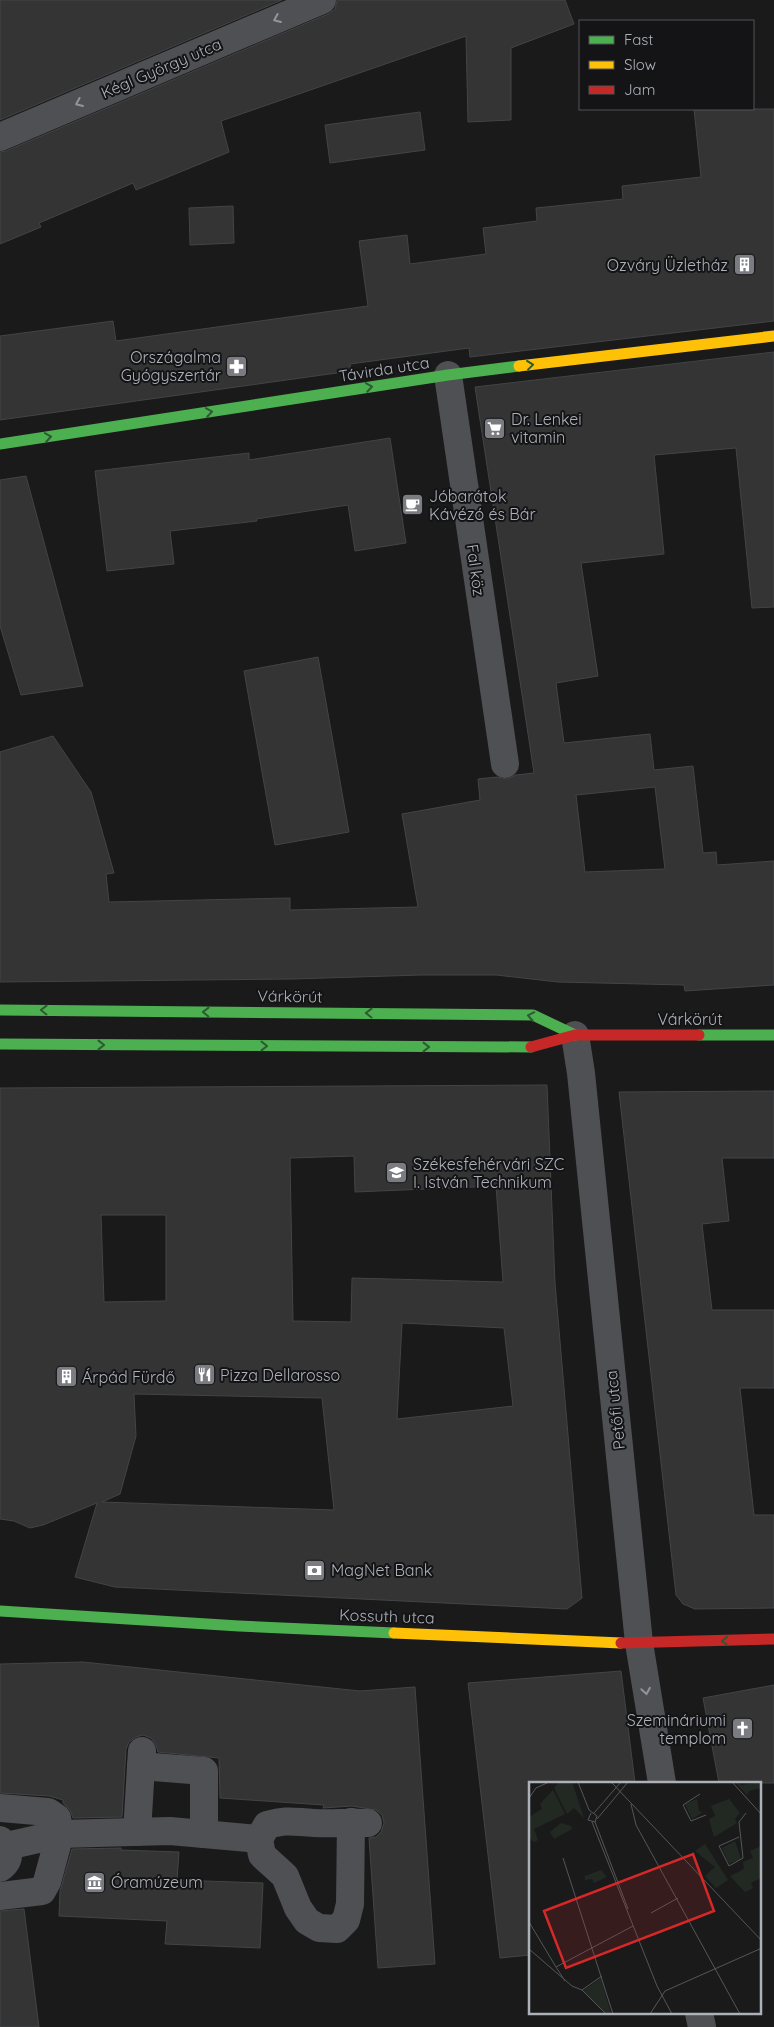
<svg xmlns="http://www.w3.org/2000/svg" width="774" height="2027" viewBox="0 0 774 2027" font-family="Quicksand,sans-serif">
  <rect width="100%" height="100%" fill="#1a1a1a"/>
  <!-- building -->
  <g fill="#343435" stroke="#434446" fill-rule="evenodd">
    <polygon points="0,0 282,0 0,120"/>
    <polygon points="337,0 565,0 574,24 511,48 511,120 468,122 466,36 221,121 229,152 136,190 133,183 39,223 41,227 0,244 0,152 6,151 328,14 335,9"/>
    <polygon points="694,109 774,109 774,321 470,357 469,348 350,364 351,371 0,420 0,336 113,321 116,341 368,306 359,241 407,235 410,264 486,254 483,228 537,221 536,208 623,199 622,186 701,177"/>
    <polygon points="420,112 425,150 330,163 325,125"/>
    <polygon points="233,206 234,243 190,245 189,208"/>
    <path d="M774,352V607L752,608L736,448L654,455L664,554L581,563L598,676L556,683L564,743L650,734L654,770L693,766L703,853L716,852L717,865L774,861V985L685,991L684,985L558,982L496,975H421L292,979L0,982V752L53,736L91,792L114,873L106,874L109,902L290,898V910L418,907L402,814L480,800L478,779L497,777L507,779L516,775L534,773L475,387ZM655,787L665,869L585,872L576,795Z"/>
    <polygon points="390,438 406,543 355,551 348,505 256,519 257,521 170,531 174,564 107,571 95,471 249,453 249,460"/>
    <polygon points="26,476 83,686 21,695 0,626 0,480"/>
    <polygon points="318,657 349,832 275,845 244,671"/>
    <path d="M547,1085L555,1283L582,1598L567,1609L115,1587L75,1577L97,1503L43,1525L30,1528L14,1521L0,1519V1088ZM354,1156L355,1192L496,1186L503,1282L352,1278L351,1322L293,1321L290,1158ZM101,1215H166V1301L104,1302ZM402,1323L504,1328L513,1406L397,1419ZM134,1394L322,1398L334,1510L102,1502L120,1494L136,1436Z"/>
    <polygon points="774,1091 774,1158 722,1158 729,1221 702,1224 712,1310 774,1310 774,1388 740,1388 754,1515 774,1515 774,1608 695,1609 683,1604 676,1595 619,1092"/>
    <polygon points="83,1662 360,1691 415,1687 435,1964 378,1968 369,1838 376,1837 381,1832 384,1823 382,1815 376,1810 352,1806 323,1808 324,1805 220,1798 219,1758 158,1752 156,1745 151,1738 143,1735 136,1737 129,1742 126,1749 122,1817 73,1818 70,1810 63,1803 63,1800 49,1796 0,1793 0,1664"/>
    <polygon points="621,1671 635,1783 530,1783 530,1955 500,1958 468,1683"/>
    <polygon points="774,1685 774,1783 719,1783 703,1698"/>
    <polygon points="121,1848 121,1850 179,1852 177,1880 263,1883 260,1948 165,1944 167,1921 59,1916 60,1891 72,1849"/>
    <polygon points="24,1909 39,2027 0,2027 0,1911"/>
  </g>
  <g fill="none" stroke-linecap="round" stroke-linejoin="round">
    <!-- street -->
    <g stroke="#4f5053" stroke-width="28">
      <polyline points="0,137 322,0"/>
      <polyline points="448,375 505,764"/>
      <polyline points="575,1035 581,1073 639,1643 662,1783"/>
      <polyline points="142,1751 141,1766 204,1771 204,1834"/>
      <polyline points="0,1808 48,1812 57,1818 60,1834 47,1882 42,1891 0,1896"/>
      <path d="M351,1822L350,1904L346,1920L337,1929L319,1928L307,1921L298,1908L285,1876L262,1855L259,1839L267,1825C289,1819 293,1822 314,1823C332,1824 350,1822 368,1823"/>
      <polyline points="137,1832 141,1766"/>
      <path d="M0,1840C11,1848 11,1860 0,1868"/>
      <polyline points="7,1846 60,1834 170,1831 259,1839"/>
      <polyline points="699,2013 702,2027"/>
    </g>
    <!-- fast -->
    <g stroke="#4caf50" stroke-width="11">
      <polyline points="0,444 448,375 519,366"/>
      <polyline points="0,1010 533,1015 575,1035"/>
      <polyline points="699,1035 774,1035"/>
      <polyline points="0,1044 531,1047"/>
      <polyline points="0,1611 239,1626 394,1633"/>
    </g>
    <!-- slow -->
    <g stroke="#ffc107" stroke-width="11">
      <polyline points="519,366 774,336"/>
      <polyline points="394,1633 621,1643"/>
    </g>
    <!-- jam -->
    <g stroke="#c62828" stroke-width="11">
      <polyline points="531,1047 575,1035 699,1035"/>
      <polyline points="621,1643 774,1639"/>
    </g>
  </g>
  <!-- one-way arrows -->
  <defs><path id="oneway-chevron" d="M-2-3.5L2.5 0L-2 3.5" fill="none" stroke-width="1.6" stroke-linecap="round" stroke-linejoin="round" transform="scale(1.25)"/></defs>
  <g stroke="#91949a">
    <use href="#oneway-chevron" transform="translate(277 19) rotate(157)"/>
    <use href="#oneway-chevron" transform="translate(79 103) rotate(157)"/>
    <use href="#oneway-chevron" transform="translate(646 1691) rotate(81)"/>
  </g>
  <g stroke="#2d5a30">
    <use href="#oneway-chevron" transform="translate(530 365) rotate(-7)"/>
    <use href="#oneway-chevron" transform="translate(369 387) rotate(-9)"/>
    <use href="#oneway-chevron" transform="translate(209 412) rotate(-9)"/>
    <use href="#oneway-chevron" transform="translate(48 437) rotate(-9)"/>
    <use href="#oneway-chevron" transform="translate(44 1010) rotate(-179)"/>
    <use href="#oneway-chevron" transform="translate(206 1012) rotate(-179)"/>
    <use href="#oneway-chevron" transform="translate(369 1013) rotate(-179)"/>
    <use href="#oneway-chevron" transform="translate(531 1016) rotate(-169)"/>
    <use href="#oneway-chevron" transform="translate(101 1045)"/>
    <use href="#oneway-chevron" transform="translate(264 1046)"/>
    <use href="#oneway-chevron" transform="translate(426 1047)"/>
    <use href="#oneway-chevron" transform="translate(725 1641) rotate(178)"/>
  </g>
  <!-- icons -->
  <defs>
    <symbol id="building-square" viewBox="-11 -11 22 22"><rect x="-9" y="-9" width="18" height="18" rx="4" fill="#7a7c81" stroke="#141416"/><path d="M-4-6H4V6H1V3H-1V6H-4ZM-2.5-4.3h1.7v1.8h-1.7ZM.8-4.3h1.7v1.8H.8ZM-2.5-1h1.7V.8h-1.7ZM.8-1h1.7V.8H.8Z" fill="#fff"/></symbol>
    <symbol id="pharmacy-square" viewBox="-11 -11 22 22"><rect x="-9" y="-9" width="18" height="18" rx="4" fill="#7a7c81" stroke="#141416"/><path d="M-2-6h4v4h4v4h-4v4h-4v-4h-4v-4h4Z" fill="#fff"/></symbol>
    <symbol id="supermarket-square" viewBox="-11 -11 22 22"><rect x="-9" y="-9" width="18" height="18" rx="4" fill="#7a7c81" stroke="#141416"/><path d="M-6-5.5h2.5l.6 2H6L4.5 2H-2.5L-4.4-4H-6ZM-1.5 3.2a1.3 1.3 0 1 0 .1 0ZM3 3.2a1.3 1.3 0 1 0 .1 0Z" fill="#fff"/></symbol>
    <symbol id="cafe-square" viewBox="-11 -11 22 22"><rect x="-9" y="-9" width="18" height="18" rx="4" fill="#7a7c81" stroke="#141416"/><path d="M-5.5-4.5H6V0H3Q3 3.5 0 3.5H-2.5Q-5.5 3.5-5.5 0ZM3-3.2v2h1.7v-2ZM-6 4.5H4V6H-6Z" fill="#fff"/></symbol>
    <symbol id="school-square" viewBox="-11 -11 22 22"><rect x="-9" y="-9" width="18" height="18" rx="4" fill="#7a7c81" stroke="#141416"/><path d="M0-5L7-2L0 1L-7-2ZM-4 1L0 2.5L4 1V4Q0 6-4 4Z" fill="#fff"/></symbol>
    <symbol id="restaurant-square" viewBox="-11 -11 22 22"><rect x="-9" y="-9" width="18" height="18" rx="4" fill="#7a7c81" stroke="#141416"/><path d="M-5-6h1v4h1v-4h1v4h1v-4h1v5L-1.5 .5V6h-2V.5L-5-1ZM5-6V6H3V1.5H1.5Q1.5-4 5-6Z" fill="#fff"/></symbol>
    <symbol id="bank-square" viewBox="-11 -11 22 22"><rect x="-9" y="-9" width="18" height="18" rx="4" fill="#7a7c81" stroke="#141416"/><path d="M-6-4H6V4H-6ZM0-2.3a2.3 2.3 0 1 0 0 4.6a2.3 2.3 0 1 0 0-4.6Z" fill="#fff"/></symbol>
    <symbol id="church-square" viewBox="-11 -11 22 22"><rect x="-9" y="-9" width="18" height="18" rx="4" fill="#7a7c81" stroke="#141416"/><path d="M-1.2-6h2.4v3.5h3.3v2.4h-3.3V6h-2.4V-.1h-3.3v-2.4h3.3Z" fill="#fff"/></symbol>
    <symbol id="museum-square" viewBox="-11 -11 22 22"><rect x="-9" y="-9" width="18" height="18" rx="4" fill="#7a7c81" stroke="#141416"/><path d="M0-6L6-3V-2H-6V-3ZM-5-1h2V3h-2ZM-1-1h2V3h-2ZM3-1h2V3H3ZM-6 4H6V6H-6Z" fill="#fff"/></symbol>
  </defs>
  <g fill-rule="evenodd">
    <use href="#building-square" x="732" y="252" width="25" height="25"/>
    <use href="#pharmacy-square" x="224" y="354" width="25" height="25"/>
    <use href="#supermarket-square" x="482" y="416" width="25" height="25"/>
    <use href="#cafe-square" x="400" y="492" width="25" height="25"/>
    <use href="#school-square" x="384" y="1160" width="25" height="25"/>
    <use href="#restaurant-square" x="192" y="1362" width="25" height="25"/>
    <use href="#building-square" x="54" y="1364" width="25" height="25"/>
    <use href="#bank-square" x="302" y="1558" width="25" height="25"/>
    <use href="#church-square" x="730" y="1716" width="25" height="25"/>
    <use href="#museum-square" x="82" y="1870" width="25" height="25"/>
  </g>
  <g text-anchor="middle" stroke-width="4" stroke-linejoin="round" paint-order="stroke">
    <!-- street labels -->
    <g font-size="16" fill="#adb1b9" stroke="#141416">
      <text transform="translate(161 68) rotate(-23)" y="6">Kégl György utca</text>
      <text transform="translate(384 369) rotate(-9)" y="6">Távirda utca</text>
      <text transform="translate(476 570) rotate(82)" y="6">Fal köz</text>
      <text transform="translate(290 996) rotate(1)" y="6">Várkörút</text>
      <text x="690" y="1025">Várkörút</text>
      <text transform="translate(615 1410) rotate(-96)" y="6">Petőfi utca</text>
      <text transform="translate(387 1616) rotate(2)" y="6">Kossuth utca</text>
    </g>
    <!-- poi labels -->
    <g font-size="16" fill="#adb1b9" stroke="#141416" text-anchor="start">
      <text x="728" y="271" text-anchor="end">Ozváry Üzletház</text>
      <text x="221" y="363" text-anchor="end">Országalma<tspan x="221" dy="18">Gyógyszertár</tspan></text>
      <text x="511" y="425">Dr. Lenkei<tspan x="511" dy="18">vitamin</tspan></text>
      <text x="429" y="502">Jóbarátok<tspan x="429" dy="18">Kávézó és Bár</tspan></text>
      <text x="413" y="1170">Székesfehérvári SZC<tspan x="413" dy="18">I. István Technikum</tspan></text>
      <text x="220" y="1381">Pizza Dellarosso</text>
      <text x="82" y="1383">Árpád Fürdő</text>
      <text x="331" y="1576">MagNet Bank</text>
      <text x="726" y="1726" text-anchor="end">Szemináriumi<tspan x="726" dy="18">templom</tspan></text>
      <text x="111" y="1888">Óramúzeum</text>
    </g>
  </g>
  <!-- overview -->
  <g transform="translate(529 1782)">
    <rect width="232" height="232" fill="#1a1a1a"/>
    <path d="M30,0H43L55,36L45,26L38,32L25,6ZM206,0L213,3L231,0L232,6L220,9L218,13ZM24,8L36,32L5,47L9,58L5,60L0,56V35L13,27L11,22ZM168,17L170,29L174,30L163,37L156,22ZM200,17L211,31L206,37L208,41L185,55L180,37L186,34L182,24ZM32,41L42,44L43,47L25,57L21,50ZM206,59L212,77L200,82L193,66ZM176,62L199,98L187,106L176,94L186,85L166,69ZM232,64V96L222,101L224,106L216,110L201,94L215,87L214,80L224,76L221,69ZM72,88L78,95L65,101L63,97L56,98V94ZM72,196L82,232H77L54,209Z" fill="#222923"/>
    <path fill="none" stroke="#55565a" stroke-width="1" d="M49,0L60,28L68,34L66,40L59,38L62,31M82,0L233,159M203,0L233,33M171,12L154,23L162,39L177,33M0,16L7,6L20,0M102,22L107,43L211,232M65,31L92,0M68,37L99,0M63,40L128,204L143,232M66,40L99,127M210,55L190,64L200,84L214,76L210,40L217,31M34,76L84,232M122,131L149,116M0,140L27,185M0,167L43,204L53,208L77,232M36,199L27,185L104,144M53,208L73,194M121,232L136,209L233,166"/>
    <path fill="#d62828" fill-opacity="0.15" stroke="#d62828" stroke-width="2.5" d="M164,72L185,129L37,186L15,129Z"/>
    <rect width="232" height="232" fill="none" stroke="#adb1b9" stroke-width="2.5"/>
  </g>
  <!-- legend -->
  <rect x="579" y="20" width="175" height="90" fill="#141416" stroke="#515357"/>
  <rect x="589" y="36" width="25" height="8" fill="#4caf50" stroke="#515357"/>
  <text x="624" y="45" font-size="15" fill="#adb1b9">Fast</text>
  <rect x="589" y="61" width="25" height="8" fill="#ffc107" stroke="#515357"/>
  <text x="624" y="70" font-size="15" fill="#adb1b9">Slow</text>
  <rect x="589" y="86" width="25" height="8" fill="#c62828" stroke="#515357"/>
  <text x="624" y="95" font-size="15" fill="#adb1b9">Jam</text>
</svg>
